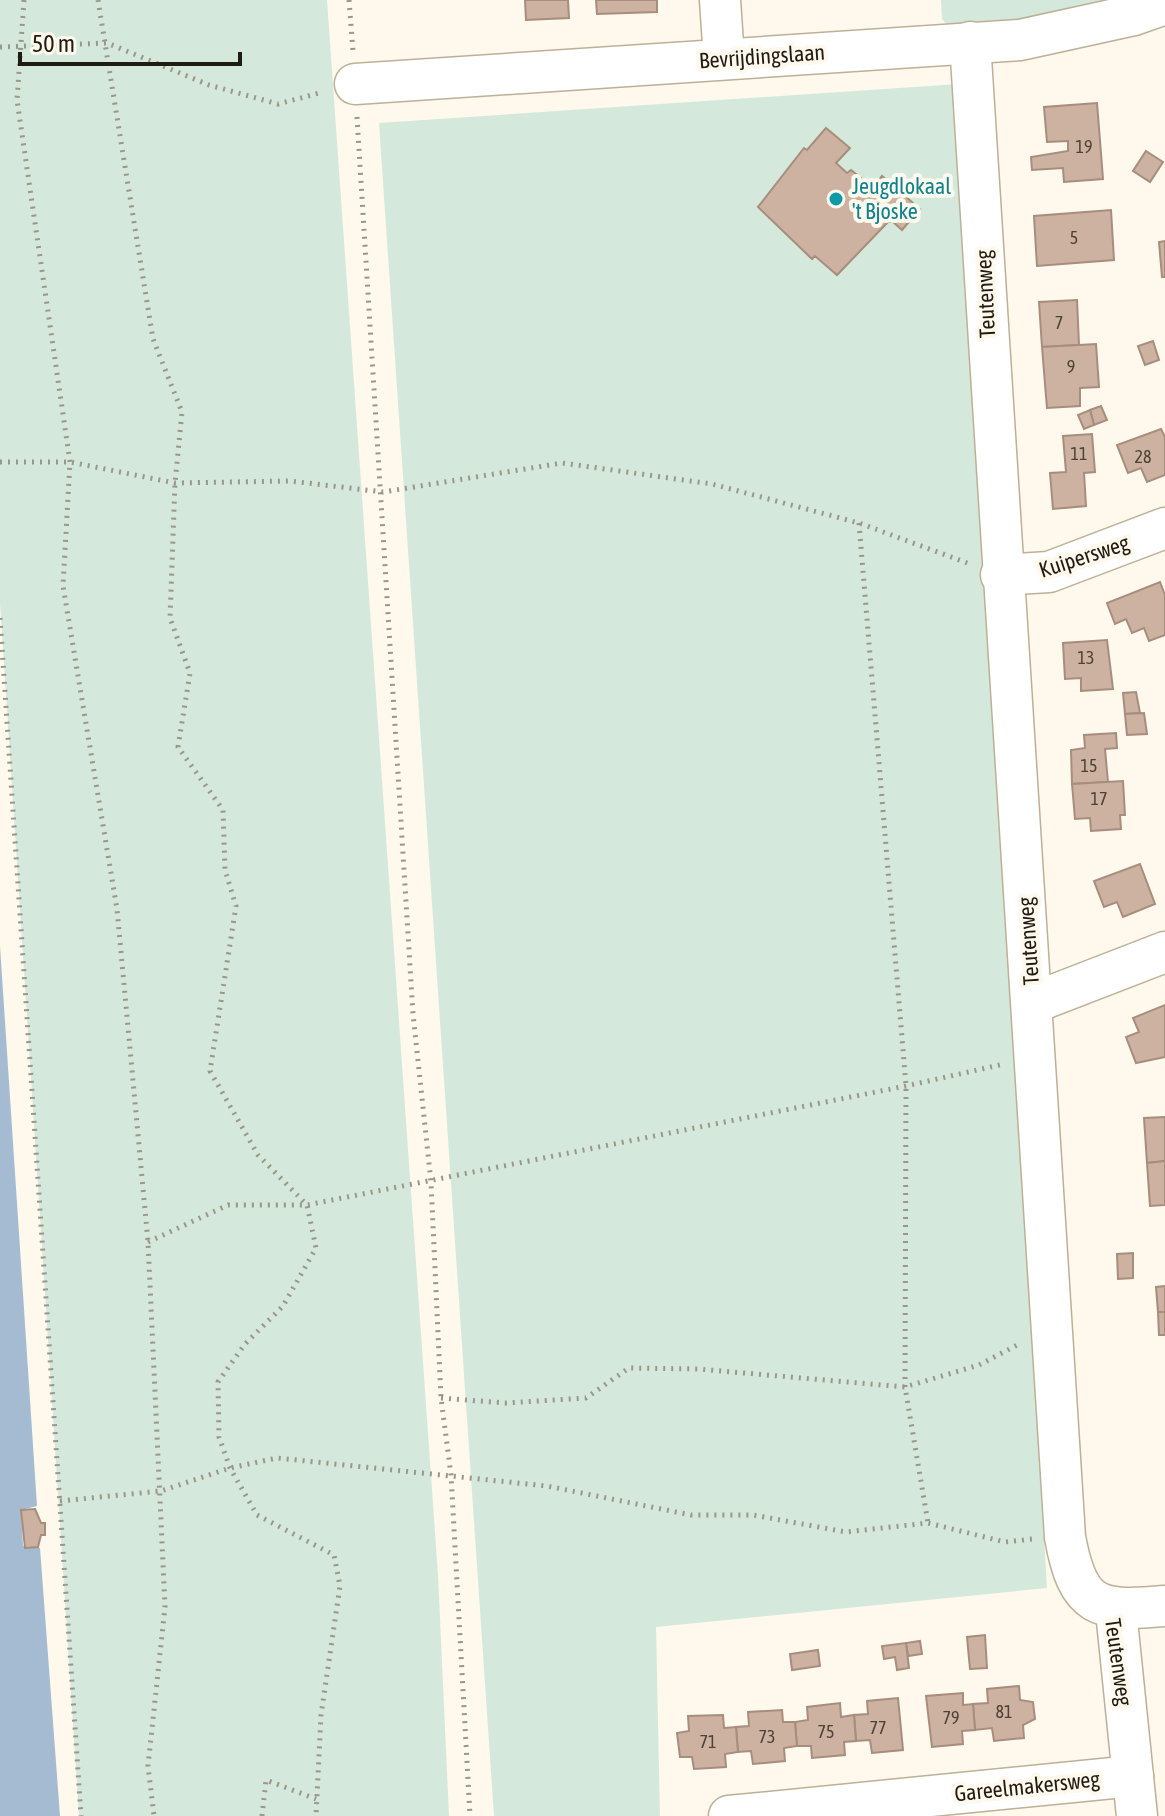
<svg xmlns="http://www.w3.org/2000/svg" width="1165" height="1816" viewBox="0 0 1165 1816" font-family="'Asap Condensed',sans-serif">
  <rect width="100%" height="100%" fill="#fef8ed"/>
  <!-- green -->
  <g fill="#d4e9db">
    <polygon points="0,0 327,0 438,1575 449,1816 79,1816 0,603"/>
    <polygon points="941,0 1132,0 954,32 942,19"/>
    <polygon points="959,84 1047,1588 656,1627 660,1816 494,1816 379,123"/>
  </g>
  <!-- water -->
  <polygon fill="#a4bbd1" points="0,946 37,1506 21,1510 23,1546 40,1548 60,1816 0,1816"/>
  <!-- building -->
  <g fill="#cdb2a1" stroke="#a78d7c" stroke-width="2">
    <polygon points="525,0 568,0 569,18 526,20"/>
    <polygon points="596,0 657,0 657,12 597,14"/>
    <polygon points="1097,103 1103,179 1064,182 1063,168 1032,170 1031,157 1068,151 1068,141 1047,142 1044,107"/>
    <polygon points="826,128 850,148 836,163 847,173 851,170 861,178 858,182 869,192 882,176 920,209 902,230 892,221 888,222 837,275 815,256 812,259 758,207 804,148 807,150"/>
    <polygon points="1146,151 1163,162 1150,182 1133,171"/>
    <polygon points="1111,210 1114,260 1037,266 1034,216"/>
    <polygon points="1165,241 1165,277 1162,277 1159,242"/>
    <polygon points="1077,300 1079,345 1042,347 1039,302"/>
    <polygon points="1153,341 1159,360 1145,365 1138,346"/>
    <polygon points="1096,344 1099,387 1080,388 1080,406 1047,408 1042,347"/>
    <polygon points="1101,406 1107,420 1094,425 1090,410"/>
    <polygon points="1090,410 1094,425 1084,429 1078,415"/>
    <polygon points="1161,429 1165,437 1165,475 1147,482 1141,468 1128,473 1117,445"/>
    <polygon points="1092,434 1095,472 1084,473 1086,506 1053,509 1050,473 1066,472 1063,436"/>
    <polygon points="1160,582 1165,595 1165,635 1149,641 1144,628 1132,633 1126,619 1115,624 1107,603"/>
    <polygon points="1107,640 1113,689 1081,691 1081,678 1065,679 1063,643"/>
    <polygon points="1136,692 1140,713 1125,714 1123,693"/>
    <polygon points="1144,713 1147,734 1127,735 1125,714"/>
    <polygon points="1116,733 1117,748 1105,749 1108,782 1072,784 1071,750 1085,748 1084,735"/>
    <polygon points="1123,781 1125,815 1120,815 1121,829 1091,831 1090,818 1075,819 1072,784"/>
    <polygon points="1140,864 1155,904 1123,917 1117,902 1104,907 1094,881"/>
    <polygon points="1165,1005 1165,1057 1136,1063 1126,1037 1139,1032 1133,1018"/>
    <polygon points="1165,1117 1165,1161 1147,1163 1144,1118"/>
    <polygon points="1165,1161 1165,1205 1150,1206 1147,1163"/>
    <polygon points="1133,1253 1133,1278 1118,1279 1117,1254"/>
    <polygon points="1165,1286 1165,1312 1158,1312 1156,1287"/>
    <polygon points="1158,1312 1165,1312 1165,1335 1159,1335"/>
    <polygon points="35,1509 41,1523 45,1523 45,1535 41,1535 38,1547 25,1548 21,1510"/>
    <polygon points="985,1635 987,1668 970,1669 967,1637"/>
    <polygon points="920,1641 922,1654 908,1656 906,1643"/>
    <polygon points="906,1643 909,1668 897,1670 895,1657 884,1659 882,1646"/>
    <polygon points="818,1650 820,1666 792,1670 790,1654"/>
    <polygon points="1019,1686 1020,1700 1033,1702 1035,1719 1023,1725 1024,1738 994,1741 992,1728 975,1730 973,1704 988,1703 987,1689"/>
    <polygon points="963,1693 963,1705 973,1704 975,1730 962,1731 963,1744 932,1747 926,1696"/>
    <polygon points="898,1698 903,1750 872,1753 870,1740 856,1741 854,1715 868,1714 867,1701"/>
    <polygon points="840,1703 841,1717 854,1715 856,1741 844,1742 845,1755 812,1758 811,1746 797,1746 795,1722 808,1720 807,1707"/>
    <polygon points="782,1710 783,1722 795,1722 797,1746 784,1748 785,1761 753,1764 751,1751 738,1752 736,1727 749,1726 748,1712"/>
    <polygon points="723,1715 724,1728 736,1727 738,1752 725,1754 726,1767 694,1769 692,1757 680,1757 677,1733 689,1731 688,1716"/>
  </g>
  <g fill="none" stroke-linecap="round" stroke-linejoin="round">
    <defs>
      <g id="minor">
        <polyline points="720,0 724,59"/>
        <path d="M970,42C999,540 1035,1038 1065,1537C1078,1609 1098,1612 1165,1606"/>
        <polyline points="355,84 1020,40 1134,15 1165,4"/>
        <polyline points="1001,575 1049,572 1165,528"/>
        <polyline points="1033,1003 1165,952"/>
        <polyline points="1116,1611 1137,1816"/>
        <polyline points="729,1816 1133,1776"/>
      </g>
    </defs>
    <!-- minor casing -->
    <use href="#minor" stroke="#beb096" stroke-width="43"/>
    <!-- path -->
    <g stroke="#9b968b" stroke-width="5" stroke-dasharray="2 6" stroke-linecap="butt">
      <polyline points="24,0 17,100 70,462 63,586 117,909 148,1242 165,1607 148,1766 154,1816"/>
      <polyline points="98,0 153,339 182,412 175,483 170,618 190,673 178,747 223,810 225,870 236,906 210,1071 258,1155 307,1205 316,1248 283,1306 245,1344 218,1382 219,1437 230,1468 257,1515 334,1555 340,1586 321,1715 316,1816"/>
      <polyline points="349,0 353,51"/>
      <polyline points="0,47 107,43 209,85 278,104 323,92"/>
      <polyline points="357,117 413,1014 431,1182 441,1398 451,1475 470,1816"/>
      <polyline points="0,462 70,462 175,483 290,481 383,492 562,463 712,484 859,523 970,564"/>
      <polyline points="859,523 906,1086 905,1387 928,1523"/>
      <polyline points="0,618 81,1816"/>
      <polyline points="148,1242 228,1205 307,1205 906,1086 1004,1064"/>
      <polyline points="441,1398 505,1403 586,1398 629,1368 698,1369 905,1387 979,1365 1021,1343"/>
      <polyline points="60,1501 161,1491 230,1468 277,1458 547,1486 691,1515 753,1515 846,1532 928,1523 1005,1542 1032,1539"/>
      <polyline points="262,1816 266,1780 316,1799"/>
    </g>
    <!-- minor -->
    <use href="#minor" stroke="#fff" stroke-width="40"/>
  </g>
  <!-- markers -->
  <circle fill="#0f9aa8" stroke="#fef8ed" stroke-width="3" cx="836" cy="199" r="8"/>
  <g text-anchor="middle" stroke-width="8" stroke-linejoin="round" paint-order="stroke">
    <!-- number labels -->
    <g font-size="18" fill="#4c4236">
      <text x="1084" y="153">19</text>
      <text x="1074" y="244">5</text>
      <text x="1059" y="329">7</text>
      <text x="1071" y="373">9</text>
      <text x="1079" y="460">11</text>
      <text x="1143" y="463">28</text>
      <text x="1086" y="664">13</text>
      <text x="1089" y="772">15</text>
      <text x="1099" y="805">17</text>
      <text x="1004" y="1718">81</text>
      <text x="951" y="1724">79</text>
      <text x="878" y="1734">77</text>
      <text x="826" y="1738">75</text>
      <text x="767" y="1743">73</text>
      <text x="708" y="1748">71</text>
    </g>
    <!-- street labels -->
    <g font-size="22" fill="#211c12" stroke="#fef8ed">
      <text transform="translate(762 56) rotate(-4)" y="8">Bevrijdingslaan</text>
      <text transform="translate(985 294) rotate(-93)" y="8">Teutenweg</text>
      <text transform="translate(1084 556) rotate(-18)" y="8">Kuipersweg</text>
      <text transform="translate(1028 941) rotate(-94)" y="8">Teutenweg</text>
      <text transform="translate(1119 1662) rotate(82)" y="8">Teutenweg</text>
      <text transform="translate(1027 1786) rotate(-6)" y="8">Gareelmakersweg</text>
    </g>
    <!-- culture labels -->
    <g font-size="22" fill="#0d838f" stroke="#fef8ed" text-anchor="start">
      <text x="852" y="194">Jeugdlokaal<tspan x="852" dy="25">'t Bjoske</tspan></text>
    </g>
  </g>
  <!-- scale -->
  <path d="M20 52v12h220v-12" fill="none" stroke="#211c12" stroke-width="4"/>
  <text x="32" y="52" font-size="24" fill="#211c12" stroke="#fef8ed" stroke-width="6" paint-order="stroke">50 m</text>
</svg>
